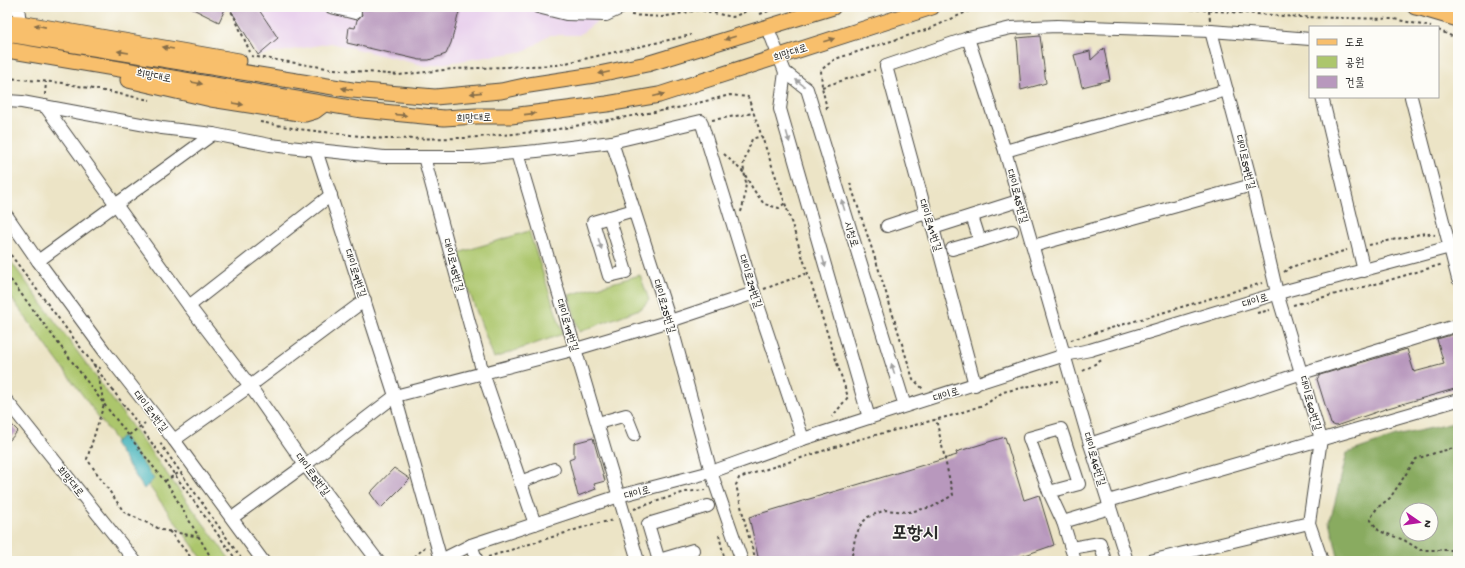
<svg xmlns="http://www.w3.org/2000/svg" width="1465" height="568" viewBox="0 0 1465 568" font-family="'Gochi Hand','Poor Story',sans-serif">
  <rect width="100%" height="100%" fill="#fdfcf7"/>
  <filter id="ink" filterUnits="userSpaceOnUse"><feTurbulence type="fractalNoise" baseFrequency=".025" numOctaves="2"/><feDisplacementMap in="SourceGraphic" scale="8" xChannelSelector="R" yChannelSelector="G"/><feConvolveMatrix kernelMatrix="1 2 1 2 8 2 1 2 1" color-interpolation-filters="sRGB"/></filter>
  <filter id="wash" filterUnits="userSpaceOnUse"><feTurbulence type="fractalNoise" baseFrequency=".012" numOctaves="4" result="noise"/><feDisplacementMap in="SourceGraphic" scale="16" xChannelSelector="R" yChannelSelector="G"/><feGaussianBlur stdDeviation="0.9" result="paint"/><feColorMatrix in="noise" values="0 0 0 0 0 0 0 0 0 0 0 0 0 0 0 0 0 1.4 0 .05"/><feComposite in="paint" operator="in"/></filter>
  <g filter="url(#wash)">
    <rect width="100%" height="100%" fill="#ece4c6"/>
    <!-- built -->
    <polygon fill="#e9d1ed" points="227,7 642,7 606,15 579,35 550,35 526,51 426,66 331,43 258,56"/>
    <!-- green -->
    <g fill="#acc66c" stroke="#6c784c">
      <polygon points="529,231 563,334 494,358 455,254"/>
      <polygon points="7,256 231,561 204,561 7,292"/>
      <polygon points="640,275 649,300 642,308 579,332 569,295"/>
    </g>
    <!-- forest -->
    <path fill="#89ab60" stroke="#5a6b46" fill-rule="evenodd" d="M1458,422V561H1339L1330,522L1347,453L1396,436ZM1407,510H1431V534H1407Z"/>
    <!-- water -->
    <polygon fill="#42b2ba" stroke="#366e72" points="123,436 154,479 144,489 114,443"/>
    <g id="blocks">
      <!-- building -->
      <g fill="#b898bd">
        <polygon points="189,7 226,7 219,22"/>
        <polygon points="229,7 257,7 278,38 258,55"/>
        <polygon points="360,7 453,7 460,8 451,43 446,54 429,60 420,60 347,43 349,27 355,28 357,20 362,15"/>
        <polygon points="1040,36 1046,83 1021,90 1017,38"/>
        <polygon points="1104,48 1110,80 1082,87 1074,55 1090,51 1091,60"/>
        <polygon points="1458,333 1458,388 1388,408 1336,426 1331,424 1317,379 1320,375 1407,349 1414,372 1444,364 1437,339"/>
        <polygon points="7,420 18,431 7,443"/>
        <polygon points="1005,437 1024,500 1039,495 1054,545 1008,561 775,561 775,558 759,561 749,517 957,455 956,452"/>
        <polygon points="593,438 605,481 594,484 596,489 578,496 569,460 574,458 574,443"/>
        <polygon points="394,468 410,479 381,508 370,493"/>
      </g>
    </g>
  </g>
  <g filter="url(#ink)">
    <use href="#blocks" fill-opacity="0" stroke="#484742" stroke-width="1"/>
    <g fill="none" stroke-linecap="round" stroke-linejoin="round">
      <defs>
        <g id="minor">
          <polyline points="18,7 20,23"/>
          <polyline points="331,7 355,13"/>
          <polyline points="538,7 566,14 606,15 623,7"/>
          <polyline points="7,10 11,7"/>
          <polyline points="767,26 785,72 807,89 905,406"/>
          <polyline points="1211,31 1252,185 1277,293 1321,439 1309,523 1322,561"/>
          <polyline points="968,38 1005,151 1090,444 1127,561"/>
          <polyline points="785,72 780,109 869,418"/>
          <polyline points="1322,97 1364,271"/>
          <polyline points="1411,97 1458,279"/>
          <polyline points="7,101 22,102 162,128 213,134 270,145 384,157 471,157 537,151 612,142 701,121 754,293 803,439"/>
          <polyline points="45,106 189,306 250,386 305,465 378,561"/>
          <polyline points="612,142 670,321 711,472 742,561"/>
          <polyline points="316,150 395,396 441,560"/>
          <polyline points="1005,151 1227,90"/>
          <polyline points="517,153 638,561"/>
          <polyline points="424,157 483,373 535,524"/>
          <polyline points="7,216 38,261 105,352 174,440 263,561"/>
          <polyline points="972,216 980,241 1012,231"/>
          <polyline points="609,217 626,272 609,276 593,222 634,210"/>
          <polyline points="887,226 926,213"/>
          <polyline points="933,228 1018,201"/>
          <polyline points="1033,246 1252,185"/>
          <polyline points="952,249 980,241"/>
          <polyline points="38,261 213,134"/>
          <polyline points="189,306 331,195"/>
          <polyline points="975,385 933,228 926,213 886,66 968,38 1011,28 1057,26 1211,31 1310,39"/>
          <polyline points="7,401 135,561"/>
          <polyline points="598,423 626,415 634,435"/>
          <polyline points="174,440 250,386 365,300"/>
          <polyline points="1090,444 1302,373 1458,325"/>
          <polyline points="520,482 554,469"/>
          <polyline points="1049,492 1029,438 1061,429 1079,484 1049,492 1063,522"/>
          <polyline points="1108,501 1458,400"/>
          <polyline points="232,518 305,465 395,396 576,349 670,321 754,293"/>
          <polyline points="471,545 477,561"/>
          <polyline points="1071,548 1100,543 1105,561"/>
          <polyline points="659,560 693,550"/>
          <polyline points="439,561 471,545 486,540 619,496 711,472 803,439 1065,355 1090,350 1289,290 1450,247 1458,249"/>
          <polyline points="659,561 648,524 708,506"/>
          <polyline points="1075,561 1063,522 1110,508"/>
          <polyline points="1150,561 1309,523"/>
        </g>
        <g id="major">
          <polyline points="1415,7 1424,9 1458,19"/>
          <polyline points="7,22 20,23 239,61"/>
          <polyline points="7,34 352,90 435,97 501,91 529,85 594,75 647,64 833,7"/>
          <polyline points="7,50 362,110 444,118 477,116 511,116 607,104 659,95 932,7"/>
          <polyline points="128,80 211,99 305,114 315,111 323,105"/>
        </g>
      </defs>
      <!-- minor casing -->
      <use href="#minor" stroke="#484742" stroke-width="14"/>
      <!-- major casing -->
      <use href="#major" stroke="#484742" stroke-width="17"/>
      <!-- path -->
      <g stroke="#484742" stroke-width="2" stroke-dasharray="3 3" stroke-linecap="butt">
        <polyline points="228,7 234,16 250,52"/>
        <polyline points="1161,7 1298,17 1394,19 1431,27"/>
        <polyline points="1209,11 1210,20"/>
        <polyline points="760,14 780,7"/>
        <polyline points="631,15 662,17 699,10 733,17 756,7 777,7"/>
        <polyline points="1438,30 1458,39"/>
        <polyline points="251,56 333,69 399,75 453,69 557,65 691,35"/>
        <polyline points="7,78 63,83 150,100"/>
        <polyline points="822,87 875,70"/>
        <polyline points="45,95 46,82"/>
        <polyline points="827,109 822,87 821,70 835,59 929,29 971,10 986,7"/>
        <polyline points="712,120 754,113"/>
        <polyline points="260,122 298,129 386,139 466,138 547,131 682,107 730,95 748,97 785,203 848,397 832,417"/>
        <polyline points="724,154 744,173 753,189 764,204 779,208 785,203"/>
        <polyline points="850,183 877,264 913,379 923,389"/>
        <polyline points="741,212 744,201 746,183 743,165 752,139 761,136"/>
        <polyline points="1369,245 1425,233 1435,235"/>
        <polyline points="7,250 136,421 237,561"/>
        <polyline points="1284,272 1291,267 1347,250"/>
        <polyline points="7,275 104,404 170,488 213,561"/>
        <polyline points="764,289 808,273"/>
        <polyline points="1293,305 1383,282 1443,264"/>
        <polyline points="1257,313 1270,310"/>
        <polyline points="1071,340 1262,283"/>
        <polyline points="93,364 103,370"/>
        <polyline points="97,370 104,404 87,459 124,512 162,530 200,537"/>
        <polyline points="1083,371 1102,360"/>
        <polyline points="129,435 145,423"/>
        <polyline points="160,443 243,561"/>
        <polyline points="1458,447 1438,452 1416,459 1390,498 1377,508 1370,519 1379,531 1404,540 1420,550 1458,550"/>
        <polyline points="165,481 180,472"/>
        <polyline points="634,509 685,492 705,490"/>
        <polyline points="169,531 194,561"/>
        <polyline points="719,535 725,561"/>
        <polyline points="488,557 594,524 614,520"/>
        <polyline points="410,561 425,547"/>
        <polyline points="756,561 746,527 736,485 739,478 860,439 954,415 986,404 1003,392 1048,382 1059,381"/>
        <polyline points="851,561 855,538 861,524 868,517 885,510 909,512 932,507 953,495 936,419"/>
      </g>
      <!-- minor -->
      <use href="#minor" stroke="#fff" stroke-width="12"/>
      <!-- major -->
      <use href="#major" stroke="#f8bf6c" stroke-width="15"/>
    </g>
    <!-- one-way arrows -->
    <defs><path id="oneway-solid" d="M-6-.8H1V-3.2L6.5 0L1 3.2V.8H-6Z"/></defs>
    <g fill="#876e48">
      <use href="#oneway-solid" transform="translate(40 26) rotate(-169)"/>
      <use href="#oneway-solid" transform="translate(730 38) rotate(163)"/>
      <use href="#oneway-solid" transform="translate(829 40) rotate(-18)"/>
      <use href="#oneway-solid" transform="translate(168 48) rotate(-170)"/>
      <use href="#oneway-solid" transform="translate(123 52) rotate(-171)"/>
      <use href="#oneway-solid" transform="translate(604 73) rotate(168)"/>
      <use href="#oneway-solid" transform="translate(197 83) rotate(10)"/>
      <use href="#oneway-solid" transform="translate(347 89) rotate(-170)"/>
      <use href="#oneway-solid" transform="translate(476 93) rotate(174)"/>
      <use href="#oneway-solid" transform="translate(659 95) rotate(-14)"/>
      <use href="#oneway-solid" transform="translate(238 104) rotate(9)"/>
      <use href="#oneway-solid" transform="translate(530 114) rotate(-6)"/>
      <use href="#oneway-solid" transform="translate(401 115) rotate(5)"/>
    </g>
    <g fill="#a0a0a0">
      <use href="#oneway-solid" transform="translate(800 83) rotate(-142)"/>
      <use href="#oneway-solid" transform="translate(788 137) rotate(74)"/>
      <use href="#oneway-solid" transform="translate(843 205) rotate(-107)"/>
      <use href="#oneway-solid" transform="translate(600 244) rotate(73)"/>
      <use href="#oneway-solid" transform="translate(824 262) rotate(74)"/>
      <use href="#oneway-solid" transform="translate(893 369) rotate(-107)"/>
    </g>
  </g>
  <g text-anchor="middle" stroke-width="3" stroke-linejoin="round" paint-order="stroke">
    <!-- street labels -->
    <g font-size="11" fill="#2b2b2b" stroke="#fdfcf7">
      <text transform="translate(790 52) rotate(-18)" y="4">희망대로</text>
      <text transform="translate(154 75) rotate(10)" y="4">희망대로</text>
      <text transform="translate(474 117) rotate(-2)" y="4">희망대로</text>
      <text transform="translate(1246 162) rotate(76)" y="4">대이로59번길</text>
      <text transform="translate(1018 196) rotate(74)" y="4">대이로45번길</text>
      <text transform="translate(931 225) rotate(72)" y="4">대이로41번길</text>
      <text transform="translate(852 234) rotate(73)" y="4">시청로</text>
      <text transform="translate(454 265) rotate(75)" y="4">대이로15번길</text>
      <text transform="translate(356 273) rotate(72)" y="4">대이로9번길</text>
      <text transform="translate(751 281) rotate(72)" y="4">대이로29번길</text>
      <text transform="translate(1255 300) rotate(-17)" y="4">대이로</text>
      <text transform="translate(665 306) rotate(73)" y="4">대이로25번길</text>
      <text transform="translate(568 325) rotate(73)" y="4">대이로19번길</text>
      <text transform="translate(946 394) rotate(-17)" y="4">대이로</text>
      <text transform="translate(1311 403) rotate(74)" y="4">대이로60번길</text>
      <text transform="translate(151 411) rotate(52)" y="4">대이로1번길</text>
      <text transform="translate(1095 459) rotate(73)" y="4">대이로46번길</text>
      <text transform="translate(313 474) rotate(53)" y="4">대이로5번길</text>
      <text transform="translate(71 481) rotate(51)" y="4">희망대로</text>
      <text transform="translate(637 492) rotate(-15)" y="4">대이로</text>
    </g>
    <!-- town labels -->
    <g font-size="19" font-weight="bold" fill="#2b2b2b" stroke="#fdfcf7">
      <text x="915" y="538">포항시</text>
    </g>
  </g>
  <!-- margin -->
  <rect width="1465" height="568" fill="none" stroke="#fdfcf7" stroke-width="24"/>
  <!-- legend -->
  <rect x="1309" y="26" width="130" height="72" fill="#fdfcf7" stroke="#a9a8a5"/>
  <rect x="1317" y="39" width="20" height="6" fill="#f8bf6c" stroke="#a9a8a5"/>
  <text x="1345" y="46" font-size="12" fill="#2b2b2b">도로</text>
  <rect x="1317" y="56" width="20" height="12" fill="#acc66c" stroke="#a9a8a5"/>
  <text x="1345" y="66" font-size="12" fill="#2b2b2b">공원</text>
  <rect x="1317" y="76" width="20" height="12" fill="#b898bd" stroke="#a9a8a5"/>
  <text x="1345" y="86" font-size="12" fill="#2b2b2b">건물</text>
  <!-- north arrow -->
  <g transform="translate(1419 522) rotate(103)"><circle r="19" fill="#fdfcf7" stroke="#a9a8a5"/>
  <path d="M0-3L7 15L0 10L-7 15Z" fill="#b5179e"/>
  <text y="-6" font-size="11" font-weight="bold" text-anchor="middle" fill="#2b2b2b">N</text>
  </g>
</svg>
